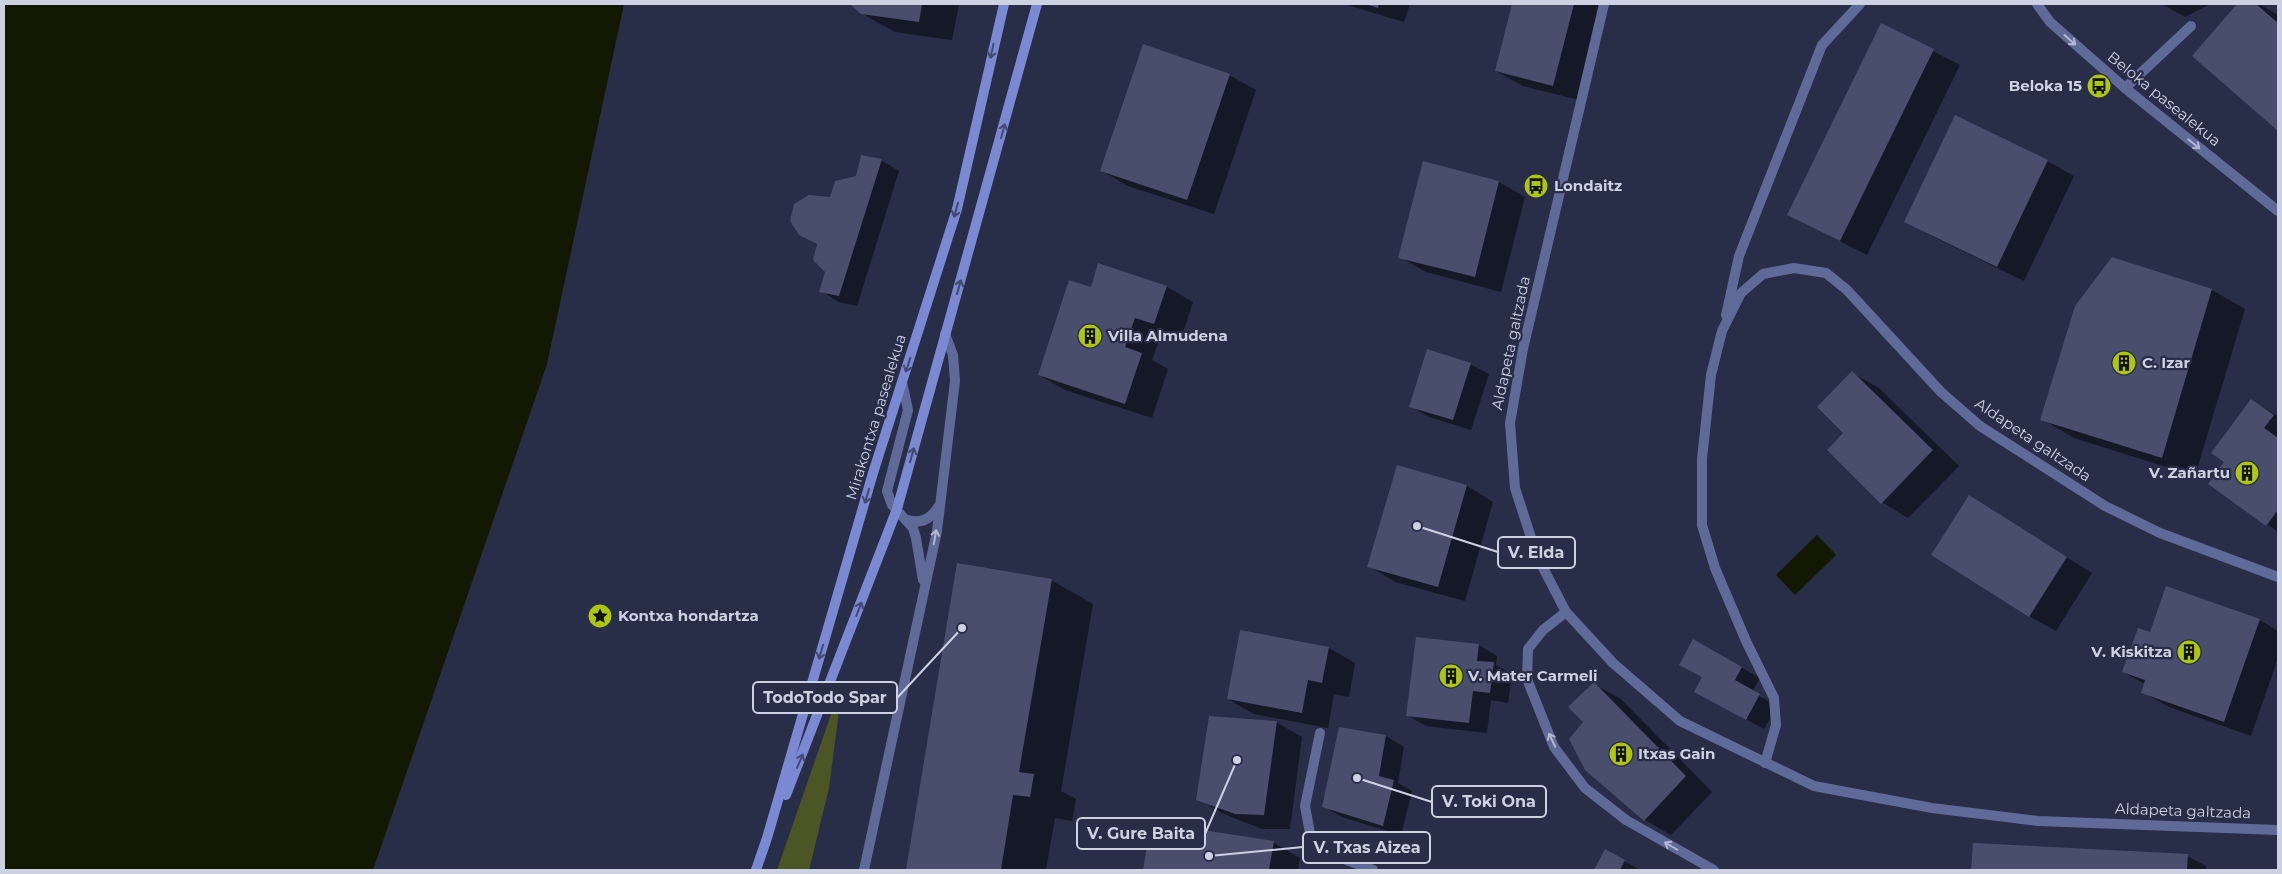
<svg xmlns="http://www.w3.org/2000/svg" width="2282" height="874" viewBox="0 0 2282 874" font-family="Montserrat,sans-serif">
  <rect width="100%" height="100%" fill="#282d48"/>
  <!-- green -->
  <polygon fill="#4c5625" points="843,680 829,788 809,870 777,870"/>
  <!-- water -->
  <g fill="#131802">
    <polygon points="4,4 624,4 547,364 373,870 4,870"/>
    <polygon points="1817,535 1836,555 1795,595 1776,575"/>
  </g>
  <!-- shadow -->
  <g fill="#0007">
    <polygon points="852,4 959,4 952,40 895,32 861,13"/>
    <polygon points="1344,4 1410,4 1404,22"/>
    <polygon points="1514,4 1604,4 1579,100 1523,86 1496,71"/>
    <polygon points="2162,4 2210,4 2185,17"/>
    <polygon points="2238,4 2259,4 2278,15 2278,129 2194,56"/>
    <polygon points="1881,25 1960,65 1867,255 1788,215"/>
    <polygon points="1229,75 1256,90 1214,214 1128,186 1102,171"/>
    <polygon points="881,160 899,171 857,306 839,302 821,291 827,271 818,245 800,234 831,198 857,177"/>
    <polygon points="2047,161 2074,176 2024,281 1932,236 1905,221"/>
    <polygon points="1424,163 1499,182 1525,197 1501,292 1426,272 1400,257"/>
    <polygon points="2113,258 2212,290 2245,309 2195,476 2074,438 2042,419"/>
    <polygon points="1167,287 1193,302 1181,338 1162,332 1152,360 1168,369 1152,418 1065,390 1039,375 1092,288"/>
    <polygon points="1470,364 1489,374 1471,430 1429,417 1410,406"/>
    <polygon points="1852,373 1879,388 1959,466 1908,518 1882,502 1845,433"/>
    <polygon points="2252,401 2278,416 2278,532 2210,483 2225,462"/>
    <polygon points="1397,467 1467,486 1493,502 1465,601 1395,582 1369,566"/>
    <polygon points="1970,497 2092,573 2056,631 2029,616"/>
    <polygon points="958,565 1051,580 1093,604 1061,791 1076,799 1072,821 1055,818 1046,870 907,870"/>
    <polygon points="2167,588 2260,620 2278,631 2278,658 2251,736 2169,707 2142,692 2145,684 2123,672 2150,633"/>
    <polygon points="1694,641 1760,678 1752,692 1777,706 1764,729 1714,702 1703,677"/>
    <polygon points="1479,645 1497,656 1496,665 1512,674 1508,703 1491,700 1487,733 1426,726 1407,715"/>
    <polygon points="1329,648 1355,663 1349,697 1334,694 1328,728 1254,714 1228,699"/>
    <polygon points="1594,684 1621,699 1712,792 1671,835 1645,820 1586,769 1585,722"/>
    <polygon points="1276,722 1302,737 1290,829 1262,829 1224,814 1198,799"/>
    <polygon points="1386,736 1404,747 1398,783 1412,791 1401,835 1342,817 1323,806"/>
    <polygon points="1152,823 1274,843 1300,858 1298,870 1144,870"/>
    <polygon points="1974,845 2187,856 2206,866 2206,870 1972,870"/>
    <polygon points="1606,851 1640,870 1595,870"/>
  </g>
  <!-- building -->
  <g fill="#484e6c">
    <polygon points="850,4 922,4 919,22 861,14"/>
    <polygon points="1365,4 1379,4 1378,8"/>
    <polygon points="1512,4 1574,4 1553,86 1495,71"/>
    <polygon points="2237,4 2256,4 2278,23 2278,131 2192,56"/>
    <polygon points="1881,23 1934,49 1840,241 1787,215"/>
    <polygon points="1143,44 1230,74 1187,200 1100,171"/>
    <polygon points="1955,115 2048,160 1997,267 1904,222"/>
    <polygon points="861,155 882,159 839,296 819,292 825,272 813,260 817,244 799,235 790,221 794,204 809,195 830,197 835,181 856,176"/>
    <polygon points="1423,161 1499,181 1475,277 1398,258"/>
    <polygon points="2112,257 2212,289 2162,458 2040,420 2075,306"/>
    <polygon points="1098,263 1167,286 1154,324 1135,318 1125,347 1142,353 1125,404 1038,375 1069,280 1091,287"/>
    <polygon points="1427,349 1471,363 1453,420 1409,407"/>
    <polygon points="1852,371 1933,450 1881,504 1827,450 1843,433 1817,407"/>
    <polygon points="2251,399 2274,415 2264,428 2278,438 2278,510 2266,526 2208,484 2224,462 2211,453"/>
    <polygon points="1397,465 1467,485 1438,587 1367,567"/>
    <polygon points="1969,495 2067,557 2029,617 1931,555"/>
    <polygon points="957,563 1052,579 1019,772 1034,774 1030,797 1013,795 1001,870 906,870"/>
    <polygon points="2166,586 2260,619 2224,722 2141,693 2145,680 2122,672 2138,628 2150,632"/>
    <polygon points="1240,630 1329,647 1322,683 1308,680 1302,713 1227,699"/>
    <polygon points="1416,637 1479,644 1477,661 1494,662 1490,693 1473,691 1469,723 1406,716"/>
    <polygon points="1693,639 1742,667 1735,680 1760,694 1746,720 1694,692 1702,677 1679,665"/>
    <polygon points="1594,682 1686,776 1644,821 1585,770 1569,739 1583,722 1568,707"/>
    <polygon points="1209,716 1277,721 1264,815 1235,814 1196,800"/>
    <polygon points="1339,727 1386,735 1379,776 1394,780 1383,826 1322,807"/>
    <polygon points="1151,822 1274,841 1269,870 1143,870"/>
    <polygon points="1973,843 2188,854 2187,870 1971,870"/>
    <polygon points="1605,849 1625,860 1620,870 1594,870"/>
  </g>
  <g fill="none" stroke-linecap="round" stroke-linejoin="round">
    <!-- service -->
    <polyline stroke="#606a98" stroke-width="10" points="2125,88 2191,26"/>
    <!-- minor -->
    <g stroke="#606a98" stroke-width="10">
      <polyline points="2037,4 2050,22 2125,88 2278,211"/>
      <polyline points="1726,315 1739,256 1822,45 1860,4"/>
      <polyline points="902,382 908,410 887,491 892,505 913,528 916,538 923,580"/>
      <path d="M908,520C921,524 931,519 938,507"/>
      <polyline points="1566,612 1543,630 1528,649 1527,679 1554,747 1585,788 1626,820 1714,870"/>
      <polyline points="1320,733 1305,806 1310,833 1339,857 1373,870"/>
      <polyline points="1765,763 1776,725 1774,698 1746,641 1715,568 1702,525 1702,459 1711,375 1722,331 1741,293 1763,274 1794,268 1826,273 1847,290 1941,392 1980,426 2105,506 2160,533 2278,577"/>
      <polyline points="864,870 937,531 955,381 953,355 945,334"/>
    </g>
    <!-- tertiary -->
    <polyline stroke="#606a98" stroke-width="10" points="1604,4 1523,349 1510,423 1515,488 1537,556 1566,612 1613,663 1680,721 1814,786 1932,808 2038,821 2278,830"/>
    <!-- secondary -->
    <g stroke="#7b89d3" stroke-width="10">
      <polyline points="786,795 897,509 1037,4"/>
      <polyline points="756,870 767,838 873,473 957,209 1004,4"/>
    </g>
  </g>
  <!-- one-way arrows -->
  <defs><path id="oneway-shaft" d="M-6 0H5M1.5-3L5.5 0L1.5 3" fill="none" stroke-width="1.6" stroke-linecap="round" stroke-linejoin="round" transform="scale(1.25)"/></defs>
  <g stroke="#b2b8d0">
    <use href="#oneway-shaft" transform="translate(2070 40) rotate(41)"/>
    <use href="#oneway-shaft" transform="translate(2194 144) rotate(39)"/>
    <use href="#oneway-shaft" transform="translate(935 537) rotate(-80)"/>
    <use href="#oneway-shaft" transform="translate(1552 740) rotate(-115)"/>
    <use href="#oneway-shaft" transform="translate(1671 846) rotate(-150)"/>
  </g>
  <g stroke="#414972">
    <use href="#oneway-shaft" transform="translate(992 51) rotate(102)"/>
    <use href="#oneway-shaft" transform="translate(1003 131) rotate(-75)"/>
    <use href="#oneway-shaft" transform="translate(956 210) rotate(106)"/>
    <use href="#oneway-shaft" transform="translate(959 287) rotate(-74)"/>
    <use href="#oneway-shaft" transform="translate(908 365) rotate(108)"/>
    <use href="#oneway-shaft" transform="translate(912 455) rotate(-74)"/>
    <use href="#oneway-shaft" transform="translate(867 496) rotate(106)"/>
    <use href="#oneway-shaft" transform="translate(859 609) rotate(-69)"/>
    <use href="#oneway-shaft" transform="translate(821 652) rotate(106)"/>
    <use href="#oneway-shaft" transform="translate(800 761) rotate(-67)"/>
  </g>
  <!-- icons -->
  <defs>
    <symbol id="bus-disc" viewBox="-11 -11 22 22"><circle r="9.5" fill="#acc612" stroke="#282d48"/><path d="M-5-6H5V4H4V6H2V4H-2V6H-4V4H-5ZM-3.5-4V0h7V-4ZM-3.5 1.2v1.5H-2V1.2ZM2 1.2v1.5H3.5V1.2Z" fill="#111"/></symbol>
    <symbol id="building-disc" viewBox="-11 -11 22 22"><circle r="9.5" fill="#acc612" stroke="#282d48"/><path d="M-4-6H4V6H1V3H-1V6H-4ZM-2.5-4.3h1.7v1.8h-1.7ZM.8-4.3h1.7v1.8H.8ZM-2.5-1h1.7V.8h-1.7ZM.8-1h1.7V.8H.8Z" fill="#111"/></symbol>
    <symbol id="sight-disc" viewBox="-11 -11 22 22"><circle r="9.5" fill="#acc612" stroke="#282d48"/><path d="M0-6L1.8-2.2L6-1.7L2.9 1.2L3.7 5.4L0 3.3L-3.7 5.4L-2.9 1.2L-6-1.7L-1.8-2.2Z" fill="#111"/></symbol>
  </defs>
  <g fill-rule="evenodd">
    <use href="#bus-disc" x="2085" y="72" width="28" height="28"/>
    <use href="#bus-disc" x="1522" y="172" width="28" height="28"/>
    <use href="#building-disc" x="1076" y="322" width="28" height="28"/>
    <use href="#building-disc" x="2110" y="349" width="28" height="28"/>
    <use href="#building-disc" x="2233" y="459" width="28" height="28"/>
    <use href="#sight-disc" x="586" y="602" width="28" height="28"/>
    <use href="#building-disc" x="2175" y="638" width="28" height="28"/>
    <use href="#building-disc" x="1437" y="662" width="28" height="28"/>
    <use href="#building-disc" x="1607" y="740" width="28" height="28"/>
  </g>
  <g text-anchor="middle" stroke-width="4.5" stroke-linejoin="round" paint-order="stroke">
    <!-- poi labels -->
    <g font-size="15" font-weight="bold" fill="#cdd2e3" stroke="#282d48" text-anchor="start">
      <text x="2082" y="91" text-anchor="end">Beloka 15</text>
      <text x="1554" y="191">Londaitz</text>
      <text x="1108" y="341">Villa Almudena</text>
      <text x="2142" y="368">C. Izar</text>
      <text x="2230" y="478" text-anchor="end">V. Zañartu</text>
      <text x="618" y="621">Kontxa hondartza</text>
      <text x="2172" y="657" text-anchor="end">V. Kiskitza</text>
      <text x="1468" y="681">V. Mater Carmeli</text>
      <text x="1638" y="759">Itxas Gain</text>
    </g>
    <!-- street labels -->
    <g font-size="15" fill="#cdd2e3" stroke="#282d48">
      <text transform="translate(2164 99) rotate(39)" y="5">Beloka pasealekua</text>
      <text transform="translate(1511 343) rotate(-78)" y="5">Aldapeta galtzada</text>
      <text transform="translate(876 417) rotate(-73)" y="5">Mirakontxa pasealekua</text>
      <text transform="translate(2033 440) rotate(34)" y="5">Aldapeta galtzada</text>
      <text transform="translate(2183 811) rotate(2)" y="5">Aldapeta galtzada</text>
    </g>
  </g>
  <!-- callouts -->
  <path fill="none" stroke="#cdd2e3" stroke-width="2" d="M1417 526L1498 552M962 628L897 698M1357 778L1432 802M1237 760L1205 834M1209 856L1303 847"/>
  <g fill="#cdd2e3" stroke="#282d48" stroke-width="2">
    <circle cx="1417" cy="526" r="5"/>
    <circle cx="962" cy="628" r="5"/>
    <circle cx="1357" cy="778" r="5"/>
    <circle cx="1237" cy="760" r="5"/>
    <circle cx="1209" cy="856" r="5"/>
  </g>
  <g fill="#282d48" stroke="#cdd2e3" stroke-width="2">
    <rect x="1498" y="537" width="77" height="31" rx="5"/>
    <rect x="753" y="682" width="144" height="31" rx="5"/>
    <rect x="1432" y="786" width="114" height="31" rx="5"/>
    <rect x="1077" y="818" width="128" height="31" rx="5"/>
    <rect x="1303" y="832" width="127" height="31" rx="5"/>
  </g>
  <g font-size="16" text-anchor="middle" font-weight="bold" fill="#cdd2e3">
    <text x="1536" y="558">V. Elda</text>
    <text x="825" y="703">TodoTodo Spar</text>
    <text x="1489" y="807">V. Toki Ona</text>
    <text x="1141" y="839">V. Gure Baita</text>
    <text x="1367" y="853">V. Txas Aizea</text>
  </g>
  <!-- border -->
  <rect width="2282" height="874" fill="none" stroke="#cdd2e3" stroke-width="10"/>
</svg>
